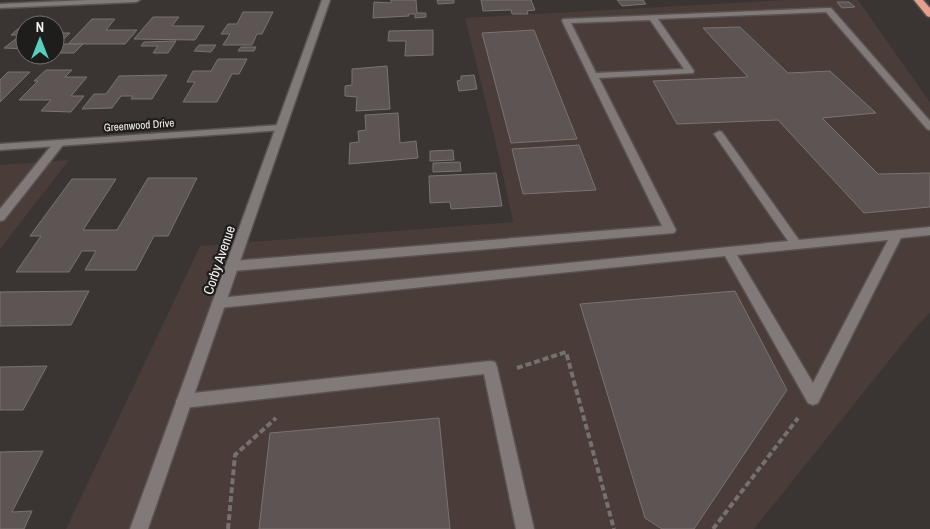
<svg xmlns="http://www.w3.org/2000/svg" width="930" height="529" viewBox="0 0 930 529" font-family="'Archivo Narrow',sans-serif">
  <rect width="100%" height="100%" fill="#3a3433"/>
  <!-- built -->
  <g fill="#493c39">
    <polygon points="786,0 858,0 930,102 930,313 916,327 754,529 66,529 200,246 513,222 497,148 465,18"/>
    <polygon points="69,160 0,249 0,165"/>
  </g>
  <!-- building -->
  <g fill="#5c5554" stroke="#7a7371">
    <polygon points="391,0 416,0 417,13 426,13 426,17 415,18 415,14 408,14 409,16 373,18 374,2 391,3"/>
    <polygon points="437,0 454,0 454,3 438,4"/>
    <polygon points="481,0 531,0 535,10 527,11 528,14 512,14 511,10 483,11"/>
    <polygon points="617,0 643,0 646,4 622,6"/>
    <polygon points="837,2 849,2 855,7 842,8"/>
    <polygon points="243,12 273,12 262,34 257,34 252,45 223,45 230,34 221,34 228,24 237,24"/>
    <polygon points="153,17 179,17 172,26 204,26 195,40 134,39"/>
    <polygon points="92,19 115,19 106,30 137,30 125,44 68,44"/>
    <polygon points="26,22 50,23 47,25 25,25 25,49 4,48 21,35 11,35"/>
    <polygon points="740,27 788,73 830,71 876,113 822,118 878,174 930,173 930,207 864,213 778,120 677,124 653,81 748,77 703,28"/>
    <polygon points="433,30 433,55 405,56 406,41 388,41 389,31"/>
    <polygon points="534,30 577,139 511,143 482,33"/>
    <polygon points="55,33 70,33 55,47"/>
    <polygon points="176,41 168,53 153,53 158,46 141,46 144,42"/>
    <polygon points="65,44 83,44 74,53 56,53"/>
    <polygon points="199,45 216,45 211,52 194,51"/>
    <polygon points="241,47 256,47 254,51 238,51"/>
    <polygon points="218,59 247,59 239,74 232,74 217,102 183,102 195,82 187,82 193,71 211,71"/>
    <polygon points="387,66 390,109 356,111 357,97 345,96 345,86 352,85 352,69"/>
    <polygon points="46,70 72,70 65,77 87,77 71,96 84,96 71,112 41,111 51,100 19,100 38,81 34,81"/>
    <polygon points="8,72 30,72 0,102 0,80"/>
    <polygon points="167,75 152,99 131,99 133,96 121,96 112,108 82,109 94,94 106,94 119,76"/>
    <polygon points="474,75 477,89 459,91 457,81 461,80 461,76"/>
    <polygon points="398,113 400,143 416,141 418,158 349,164 350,143 359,142 358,131 366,130 365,115"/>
    <polygon points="579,145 596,190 523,194 512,149"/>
    <polygon points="453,150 454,160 430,161 430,151"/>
    <polygon points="460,162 461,171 433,172 433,163"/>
    <polygon points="496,173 502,206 451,209 450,202 430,203 429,176"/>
    <polygon points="148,178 197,178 168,236 154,236 136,270 85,270 96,251 82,251 69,272 16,272 41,236 30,236 72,179 116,179 83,230 117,230"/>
    <polygon points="89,291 71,325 0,326 0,292"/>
    <polygon points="735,291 787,390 694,529 662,529 645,518 580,304"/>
    <polygon points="47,366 23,410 0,410 0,367"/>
    <polygon points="439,418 450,529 259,529 270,433"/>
    <polygon points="43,451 12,512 32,511 24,529 0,529 0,452"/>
  </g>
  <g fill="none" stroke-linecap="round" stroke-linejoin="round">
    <defs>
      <g id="lane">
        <path d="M828,8H831L930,121V130L927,129L826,12L658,19L694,71L693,73L599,78L676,230L674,233L233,271L229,269L227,266L229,263L233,261L662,226L562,21L563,19ZM650,20L684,69L596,73L571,23Z"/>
        <path d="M719,131L722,132L799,240L930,227V235L901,238L818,403L813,405L808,403L725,256L219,308L214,307L212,303L214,299L219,298L788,241L714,134ZM888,240L813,383L737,255Z"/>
        <polygon points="59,140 63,141 63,145 4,220 0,221 0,209 55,141"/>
        <polygon points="490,361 495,362 497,367 534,529 516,529 484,374 184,408 179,406 176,401 179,396 184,394"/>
      </g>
      <g id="street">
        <polygon points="87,0 140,0 136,2 0,8 0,4"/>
        <polygon points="280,125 283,126 283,130 0,150 0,144"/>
      </g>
      <polygon id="secondary" points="322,0 330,0 148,529 130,529"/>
      <polygon id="highway" points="914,0 923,0 930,8 930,17 927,16"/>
    </defs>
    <!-- lane casing -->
    <use href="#lane" stroke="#585352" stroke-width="3"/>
    <!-- street casing -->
    <use href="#street" stroke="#585352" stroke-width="3"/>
    <!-- secondary casing -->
    <use href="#secondary" stroke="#585352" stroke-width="3"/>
    <!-- highway casing -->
    <use href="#highway" stroke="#585352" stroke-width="3"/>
    <!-- path -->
    <g stroke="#76706f" stroke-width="4" stroke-dasharray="6 3" stroke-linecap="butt">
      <polyline points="517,368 566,352 614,529"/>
      <polyline points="228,529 235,455 276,418"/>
      <polyline points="713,529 798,418"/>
    </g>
    <!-- lane -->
    <use href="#lane" fill="#817a78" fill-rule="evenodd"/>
    <!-- street -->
    <use href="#street" fill="#817a78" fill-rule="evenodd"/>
    <!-- secondary -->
    <use href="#secondary" fill="#817a78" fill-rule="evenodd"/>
    <!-- highway -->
    <use href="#highway" fill="#e79f8d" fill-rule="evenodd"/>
  </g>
  <g text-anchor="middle" stroke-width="4.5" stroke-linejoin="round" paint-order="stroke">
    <!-- far-street labels -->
    <g font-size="11" fill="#f5f1f0" stroke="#1f1d1c">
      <text transform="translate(139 125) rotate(-4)" y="4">Greenwood Drive</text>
    </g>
    <!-- street labels -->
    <g font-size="14" fill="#f5f1f0" stroke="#1f1d1c">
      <text transform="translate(219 260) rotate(-71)" y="5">Corby Avenue</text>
    </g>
  </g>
  <!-- north arrow -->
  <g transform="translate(40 40)"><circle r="24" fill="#1f1d1c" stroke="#757271"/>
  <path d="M0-4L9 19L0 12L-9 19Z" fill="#58cebf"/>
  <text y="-8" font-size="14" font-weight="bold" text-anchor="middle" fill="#f5f1f0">N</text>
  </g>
</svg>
